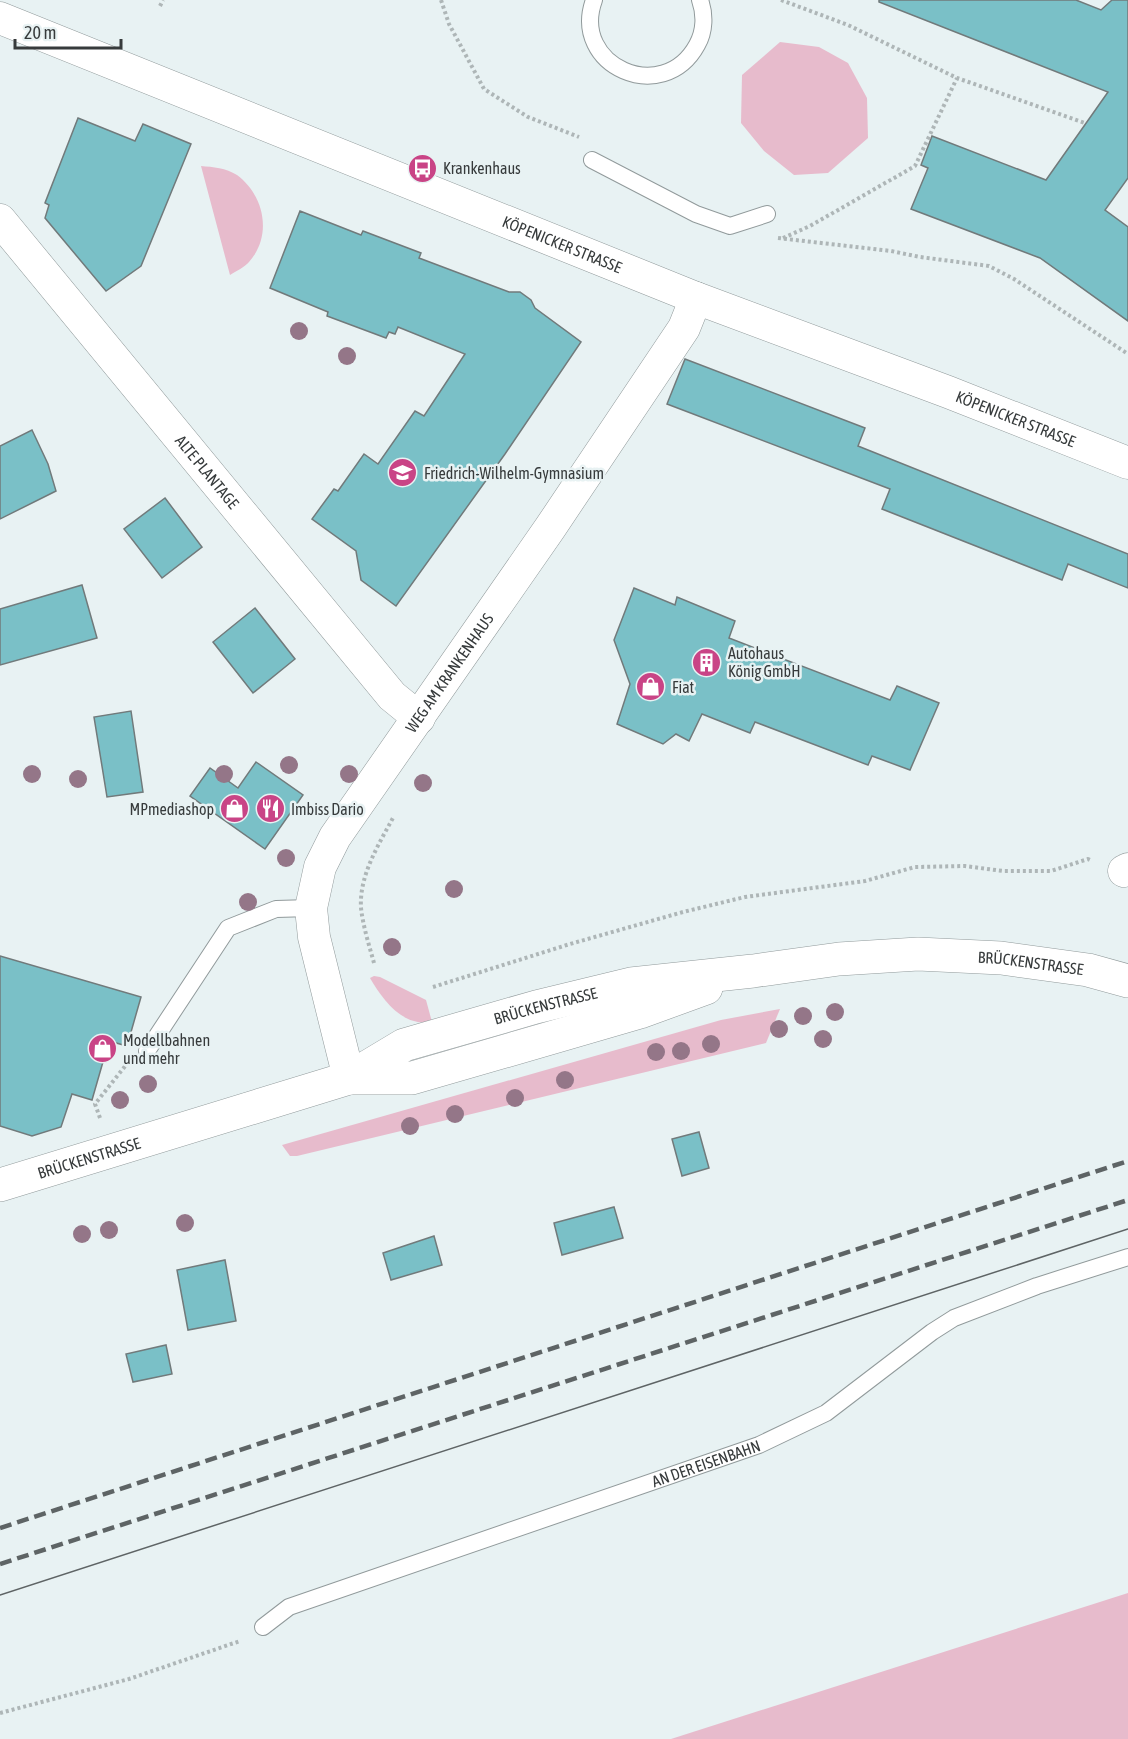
<svg xmlns="http://www.w3.org/2000/svg" width="1128" height="1739" viewBox="0 0 1128 1739" font-family="'Asap Condensed',sans-serif">
  <rect width="100%" height="100%" fill="#e8f2f3"/>
  <!-- green -->
  <g fill="#e7bbcc">
    <polygon points="780,42 819,47 848,63 867,98 868,138 828,173 794,175 764,151 741,123 742,75"/>
    <path d="M201,166C213,167 226,168 237,175C264,195 273,235 249,262C245,267 236,271 230,275Z"/>
    <path d="M374,976L380,977L426,1000L432,1022C402,1027 383,1000 370,978Z"/>
    <polygon points="780,1009 766,1043 297,1156 290,1156 282,1145 721,1020"/>
    <polygon points="1128,1593 1128,1739 671,1739"/>
  </g>
  <!-- building -->
  <g fill="#7ac0c7" stroke="#717a7b" stroke-width="1.5">
    <polygon points="879,0 1076,0 1101,10 1112,0 1128,0 1128,178 1105,210 1128,227 1128,321 1040,258 911,209 928,168 921,165 932,136 1046,180 1108,92 879,2"/>
    <polygon points="78,118 135,141 143,124 191,144 141,266 106,291 45,218 49,205 45,203"/>
    <polygon points="300,211 361,235 363,231 421,253 419,258 509,292 520,292 531,300 535,308 581,342 505,454 396,606 361,580 356,551 312,519 334,489 338,491 364,454 378,464 415,411 424,416 465,354 398,327 395,334 389,332 386,338 327,316 328,312 270,288"/>
    <polygon points="685,359 865,428 858,446 1128,554 1128,588 1068,564 1062,580 882,509 890,489 667,404"/>
    <polygon points="32,430 48,464 56,491 0,519 0,446"/>
    <polygon points="165,498 202,547 162,578 124,529"/>
    <polygon points="82,585 97,638 0,665 0,609"/>
    <polygon points="634,588 675,605 677,597 735,621 729,638 890,700 897,686 939,703 910,770 872,756 868,765 755,722 750,733 702,714 689,741 676,734 663,744 617,724 630,684 614,640"/>
    <polygon points="255,608 295,659 253,693 213,642"/>
    <polygon points="131,711 143,792 107,797 94,717"/>
    <polygon points="256,762 303,795 265,849 190,796 210,768 238,788"/>
    <polygon points="0,956 141,997 127,1046 109,1041 92,1100 72,1094 61,1127 32,1136 0,1126"/>
    <polygon points="699,1132 709,1168 682,1176 672,1139"/>
    <polygon points="614,1207 623,1238 562,1255 554,1223"/>
    <polygon points="434,1236 442,1265 391,1280 383,1253"/>
    <polygon points="225,1260 236,1321 188,1330 177,1270"/>
    <polygon points="166,1345 172,1374 133,1382 126,1354"/>
  </g>
  <g fill="none" stroke-linecap="round" stroke-linejoin="round">
    <defs>
      <g id="lane">
        <path d="M594,0C570,66 663,107 697,45C705,31 705,14 700,0"/>
        <polyline points="592,160 696,214 730,226 767,214"/>
        <polyline points="147,1051 228,928 276,909 311,908"/>
        <path id="s1" d="M263,1627L289,1607L759,1445L826,1413L932,1332L954,1318L1037,1286L1128,1257"/>
      </g>
      <g id="street">
        <path id="s2" d="M0,18L696,298L948,392L1128,463"/>
        <path id="s3" d="M0,220L392,696L419,718"/>
        <polyline points="1124,871 1128,869"/>
        <path id="s4" d="M349,1078L314,937L311,908L320,867L335,837L550,528L684,328L696,298"/>
      </g>
      <g id="secondary">
        <polyline points="349,1078 412,1078 640,1012 706,988"/>
        <path id="s5" d="M0,1185L349,1078L404,1045L536,1007L631,984L753,971L839,959L918,954L1001,958L1088,970L1128,981"/>
      </g>
    </defs>
    <!-- lane casing -->
    <use href="#lane" stroke="#919a9b" stroke-width="18"/>
    <!-- street casing -->
    <use href="#street" stroke="#919a9b" stroke-width="33"/>
    <!-- secondary casing -->
    <use href="#secondary" stroke="#919a9b" stroke-width="34"/>
    <!-- path -->
    <g stroke="#aeb6b7" stroke-width="4" stroke-dasharray="3 3" stroke-linecap="butt">
      <polyline points="441,0 449,24 484,89 528,117 579,137"/>
      <polyline points="781,0 848,25 957,78 1085,123"/>
      <polyline points="160,6 163,0"/>
      <polyline points="778,238 891,251 920,257 989,266 1014,279 1128,354"/>
      <polyline points="783,238 810,226 915,166 957,78"/>
      <path d="M374,963C369,945 363,926 361,908C359,875 379,844 394,816"/>
      <polyline points="433,987 570,944 683,912 745,897 865,881 915,867 965,866 1003,871 1051,871 1088,859 1092,861"/>
      <polyline points="100,1118 95,1104 126,1065"/>
      <polyline points="0,1713 129,1679 240,1641"/>
    </g>
    <!-- lane -->
    <use href="#lane" stroke="#fff" stroke-width="16"/>
    <!-- street -->
    <use href="#street" stroke="#fff" stroke-width="32"/>
    <!-- secondary -->
    <use href="#secondary" stroke="#fff" stroke-width="33"/>
    <!-- tram -->
    <polyline stroke="#5e6465" stroke-width="1.5" points="0,1595 1128,1229"/>
    <!-- rail -->
    <g stroke="#5e6465" stroke-width="4.5" stroke-dasharray="12 6" stroke-linecap="butt">
      <polyline points="0,1528 1128,1161"/>
      <polyline points="0,1564 1128,1200"/>
    </g>
  </g>
  <!-- trees -->
  <g fill="#947688">
    <circle cx="299" cy="331" r="9"/>
    <circle cx="347" cy="356" r="9"/>
    <circle cx="289" cy="765" r="9"/>
    <circle cx="32" cy="774" r="9"/>
    <circle cx="224" cy="774" r="9"/>
    <circle cx="349" cy="774" r="9"/>
    <circle cx="78" cy="779" r="9"/>
    <circle cx="423" cy="783" r="9"/>
    <circle cx="286" cy="858" r="9"/>
    <circle cx="454" cy="889" r="9"/>
    <circle cx="248" cy="902" r="9"/>
    <circle cx="392" cy="947" r="9"/>
    <circle cx="835" cy="1012" r="9"/>
    <circle cx="803" cy="1016" r="9"/>
    <circle cx="779" cy="1029" r="9"/>
    <circle cx="823" cy="1039" r="9"/>
    <circle cx="711" cy="1044" r="9"/>
    <circle cx="681" cy="1051" r="9"/>
    <circle cx="656" cy="1052" r="9"/>
    <circle cx="565" cy="1080" r="9"/>
    <circle cx="148" cy="1084" r="9"/>
    <circle cx="515" cy="1098" r="9"/>
    <circle cx="120" cy="1100" r="9"/>
    <circle cx="455" cy="1114" r="9"/>
    <circle cx="410" cy="1126" r="9"/>
    <circle cx="185" cy="1223" r="9"/>
    <circle cx="109" cy="1230" r="9"/>
    <circle cx="82" cy="1234" r="9"/>
  </g>
  <!-- icons -->
  <defs>
    <symbol id="bus-disc" viewBox="-11 -11 22 22"><circle r="9.5" fill="#c94486" stroke="#e8f2f3"/><path d="M-5-6H5V4H4V6H2V4H-2V6H-4V4H-5ZM-3.5-4V0h7V-4ZM-3.5 1.2v1.5H-2V1.2ZM2 1.2v1.5H3.5V1.2Z" fill="#fff"/></symbol>
    <symbol id="school-disc" viewBox="-11 -11 22 22"><circle r="9.5" fill="#c94486" stroke="#e8f2f3"/><path d="M0-5L7-2L0 1L-7-2ZM-4 1L0 2.5L4 1V4Q0 6-4 4Z" fill="#fff"/></symbol>
    <symbol id="building-disc" viewBox="-11 -11 22 22"><circle r="9.5" fill="#c94486" stroke="#e8f2f3"/><path d="M-4-6H4V6H1V3H-1V6H-4ZM-2.5-4.3h1.7v1.8h-1.7ZM.8-4.3h1.7v1.8H.8ZM-2.5-1h1.7V.8h-1.7ZM.8-1h1.7V.8H.8Z" fill="#fff"/></symbol>
    <symbol id="shop-disc" viewBox="-11 -11 22 22"><circle r="9.5" fill="#c94486" stroke="#e8f2f3"/><path d="M-5-2.5h2.3a2.7 3.5 0 0 1 5.4 0H5L5.5 6h-11ZM-1.5-2.5h3a1.5 2.3 0 0 0-3 0Z" fill="#fff"/></symbol>
    <symbol id="restaurant-disc" viewBox="-11 -11 22 22"><circle r="9.5" fill="#c94486" stroke="#e8f2f3"/><path d="M-5-6h1v4h1v-4h1v4h1v-4h1v5L-1.5 .5V6h-2V.5L-5-1ZM5-6V6H3V1.5H1.5Q1.5-4 5-6Z" fill="#fff"/></symbol>
  </defs>
  <g fill-rule="evenodd">
    <use href="#bus-disc" x="406" y="152" width="33" height="33"/>
    <use href="#school-disc" x="386" y="456" width="33" height="33"/>
    <use href="#building-disc" x="690" y="646" width="33" height="33"/>
    <use href="#shop-disc" x="634" y="670" width="33" height="33"/>
    <use href="#shop-disc" x="218" y="792" width="33" height="33"/>
    <use href="#restaurant-disc" x="254" y="792" width="33" height="33"/>
    <use href="#shop-disc" x="86" y="1032" width="33" height="33"/>
  </g>
  <g text-anchor="middle" stroke-width="5" stroke-linejoin="round" paint-order="stroke">
    <!-- poi labels -->
    <g font-size="16" fill="#373b3c" stroke="#e8f2f3" text-anchor="start">
      <text x="443" y="174">Krankenhaus</text>
      <text x="424" y="479">Friedrich-Wilhelm-Gymnasium</text>
      <text x="728" y="659">Autohaus<tspan x="728" dy="18">König GmbH</tspan></text>
      <text x="672" y="693">Fiat</text>
      <text x="214" y="815" text-anchor="end">MPmediashop</text>
      <text x="291" y="815">Imbiss Dario</text>
      <text x="123" y="1046">Modellbahnen<tspan x="123" dy="18">und mehr</tspan></text>
    </g>
    <!-- street labels -->
    <g font-size="16" fill="#373b3c" stroke="#e8f2f3">
      <text dy="6" stroke="none"><textPath href="#s2" startOffset="606">KÖPENICKER STRASSE</textPath></text>
      <text dy="6" stroke="none"><textPath href="#s2" startOffset="1092">KÖPENICKER STRASSE</textPath></text>
      <text dy="6" stroke="none"><textPath href="#s3" startOffset="326">ALTE PLANTAGE</textPath></text>
      <text dy="6" stroke="none"><textPath href="#s4" startOffset="450">WEG AM KRANKENHAUS</textPath></text>
      <text dy="6" stroke="none"><textPath href="#s5" startOffset="1066">BRÜCKENSTRASSE</textPath></text>
      <text dy="6" stroke="none"><textPath href="#s5" startOffset="576">BRÜCKENSTRASSE</textPath></text>
      <text dy="6" stroke="none"><textPath href="#s5" startOffset="93">BRÜCKENSTRASSE</textPath></text>
      <text dy="6" stroke="none"><textPath href="#s1" startOffset="474">AN DER EISENBAHN</textPath></text>
    </g>
  </g>
  <!-- scale -->
  <path d="M15 39v9h106v-9" fill="none" stroke="#373b3c" stroke-width="3"/>
  <text x="24" y="39" font-size="18" fill="#373b3c" stroke="#e8f2f3" stroke-width="4.5" paint-order="stroke">20 m</text>
</svg>
